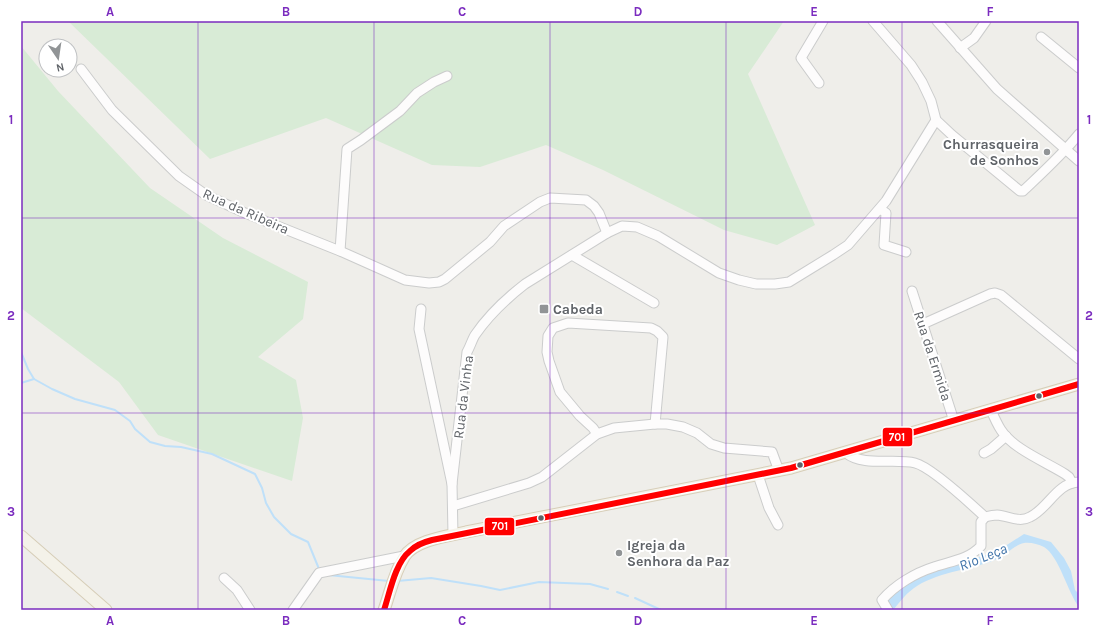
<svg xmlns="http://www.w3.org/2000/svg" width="1100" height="631" viewBox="0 0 1100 631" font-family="Karla,sans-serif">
  <rect width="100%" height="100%" fill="#efeeea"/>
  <!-- green -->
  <g fill="#d8ebd6">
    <polygon points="68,21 784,21 748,74 815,225 777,245 724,230 603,170 546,145 480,167 432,165 326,118 210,159"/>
    <polygon points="21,46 58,91 150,188 223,238 308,282 303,319 258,357 296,380 303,418 292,481 158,435 119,382 21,308"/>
  </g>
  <!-- water -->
  <path fill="#bfe0f9" d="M1024,534L1051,542L1064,558L1071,571L1075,590L1079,594V607C1068,593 1059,556 1044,547C1038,544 1030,542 1024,543C1014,545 1006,555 997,559C972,570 941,571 917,586C907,592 900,602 893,610H879L891,596L904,585L923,573L996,552Z"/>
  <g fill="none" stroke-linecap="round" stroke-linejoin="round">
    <!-- stream -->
    <g stroke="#bfe0f9" stroke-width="2">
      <polyline points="21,352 28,369 34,379 52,389 75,399 115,410 130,421 135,429 150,442 165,446 181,447 212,454 255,474 262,488 266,503 274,517 291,534 308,542 319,569"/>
      <polyline points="21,383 34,379"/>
      <polyline points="328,575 389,581"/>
      <polyline points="397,581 431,578 481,586 500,590 539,582 590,584 608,589"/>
      <polyline points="617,592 628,596"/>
      <polyline points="635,598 661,610"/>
    </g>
    <defs>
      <g id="minor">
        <path d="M873,21L911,65L922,82L931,101L936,120L952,135L1020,191H1023C1042,173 1062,155 1079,134"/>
        <polyline points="937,21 997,89 1079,161"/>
        <polyline points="1041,37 1079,68"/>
        <polyline points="960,48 974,38 986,21"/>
        <polyline points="81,69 112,110 179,176 206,195 245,213 340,251 405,280 429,283 439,282 445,279 490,242 504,226 540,202 550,198 586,200 594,206 599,213 607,233 622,226 637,227 658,236 719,273 739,280 756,284 775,284 789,282 833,255 848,245 886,201 936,120"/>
        <polyline points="819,83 801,58 823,21"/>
        <polyline points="880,209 886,213 884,245 906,252"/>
        <polyline points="340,251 347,149 361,140 400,111 417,93 434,82 447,76"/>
        <polyline points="572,255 654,303"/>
        <polyline points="912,291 954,421"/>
        <polyline points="421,309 419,329 452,484 453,535"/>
        <polyline points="923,324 990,294 995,293 1001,295 1079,359"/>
        <path d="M991,410C994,417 997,424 1001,430C1013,449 1046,462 1065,474L1069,477L1072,483"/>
        <polyline points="597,434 593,428 580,416 560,392 549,361 547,352 548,336 553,328 568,323 651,328 657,331 663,337 655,424"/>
        <path d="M846,453C863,467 895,458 915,463C931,467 971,504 985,517"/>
        <polyline points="984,453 991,449 1006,436"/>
        <polyline points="758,475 769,508 778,525"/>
        <path d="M452,484L467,352C470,347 472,340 475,335C488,316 507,298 525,284L607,233"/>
        <polyline points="453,506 529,483 542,477 597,434 614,428 655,424 667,424 683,427 697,433 711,444 724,448 772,452 779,471"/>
        <path d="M985,517C989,516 993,515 997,515C1009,516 1019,523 1030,517C1049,508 1056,483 1079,482"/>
        <polyline points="224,578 237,590 250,610"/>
        <polyline points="293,610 319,573 404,556"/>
        <path d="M888,610L882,600C895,585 915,573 934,567C951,561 968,560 981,546V522L985,517"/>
      </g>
      <g id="major">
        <polyline points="21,536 106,610"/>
        <path d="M384,610C390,593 394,573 404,557C414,540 448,536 466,532L791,468L1079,384"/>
      </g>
    </defs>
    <!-- minor casing -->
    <use href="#minor" stroke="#cbcccc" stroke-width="11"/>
    <!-- major casing -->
    <use href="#major" stroke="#d7ceb8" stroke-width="13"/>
    <!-- minor -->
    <use href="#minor" stroke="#fdfcfc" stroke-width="9"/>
    <!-- major -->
    <use href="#major" stroke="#f4f2e9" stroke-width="11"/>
    <defs>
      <path id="bus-1" d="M384,610C390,592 395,563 410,551C416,545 424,542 432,540L791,468L1079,384"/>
    </defs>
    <!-- bus-1 casing -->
    <use href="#bus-1" stroke="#fff" stroke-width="9"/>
    <!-- bus-1 -->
    <use href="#bus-1" stroke="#f00" stroke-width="6"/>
  </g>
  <!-- grid -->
  <path fill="none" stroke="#7b2cbf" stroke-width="1" stroke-opacity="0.55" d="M198,21V610M374,21V610M550,21V610M726,21V610M902,21V610M21,218H1079M21,413H1079"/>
  <!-- markers -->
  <g fill="#919496" stroke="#fff" stroke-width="1.5">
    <circle cx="1047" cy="152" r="4"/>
    <rect x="539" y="304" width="10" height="10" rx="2"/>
    <circle cx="619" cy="553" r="4"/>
  </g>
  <g fill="#5f6368" stroke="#fff" stroke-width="1.5">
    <circle cx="1039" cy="396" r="3.5"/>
    <circle cx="800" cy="465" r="3.5"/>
    <circle cx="541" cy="518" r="3.5"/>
  </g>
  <g text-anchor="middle" stroke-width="4" stroke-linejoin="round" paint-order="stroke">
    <!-- poi labels -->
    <g font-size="14" font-weight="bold" fill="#5f6368" stroke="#fff" text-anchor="start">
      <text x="1039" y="149" text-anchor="end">Churrasqueira<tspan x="1039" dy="16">de Sonhos</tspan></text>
      <text x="553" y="314">Cabeda</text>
      <text x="627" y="550">Igreja da<tspan x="627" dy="16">Senhora da Paz</tspan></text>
    </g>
    <!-- street labels -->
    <g font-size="14" fill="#5f6368" stroke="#fff">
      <text transform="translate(246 211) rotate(24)" y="5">Rua da Ribeira</text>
      <text transform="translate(933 356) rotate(72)" y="5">Rua da Ermida</text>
      <text transform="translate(463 397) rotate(-83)" y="5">Rua da Vinha</text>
    </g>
    <!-- water labels -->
    <g font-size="15" font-style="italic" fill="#4174aa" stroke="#fff">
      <text transform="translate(983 557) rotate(-22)" y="5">Rio Leça</text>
    </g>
  </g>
  <g stroke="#fff" stroke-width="1.5">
    <rect x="882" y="427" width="31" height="20" rx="4" fill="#f00"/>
    <rect x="484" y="517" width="31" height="19" rx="4" fill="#f00"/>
  </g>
  <g font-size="11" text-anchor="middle" font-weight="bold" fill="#fff">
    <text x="897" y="441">701</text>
    <text x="500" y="530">701</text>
  </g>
  <!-- border -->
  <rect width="1100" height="631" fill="none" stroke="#ffffff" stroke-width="44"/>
  <!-- north arrow -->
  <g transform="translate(58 58) rotate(167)"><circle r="19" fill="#ffffff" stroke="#bfc1c3"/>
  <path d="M0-3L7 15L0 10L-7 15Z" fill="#919496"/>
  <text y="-6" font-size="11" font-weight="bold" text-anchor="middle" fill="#5f6368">N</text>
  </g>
  <rect x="22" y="22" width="1056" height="587" fill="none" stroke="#7b2cbf" stroke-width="1.5"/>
  <g font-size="13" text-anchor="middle" font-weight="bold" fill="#7b2cbf">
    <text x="110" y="16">A</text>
    <text x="286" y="16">B</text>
    <text x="462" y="16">C</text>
    <text x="638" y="16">D</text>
    <text x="814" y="16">E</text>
    <text x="990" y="16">F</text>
    <text x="11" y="124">1</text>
    <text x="1089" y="124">1</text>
    <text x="11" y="320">2</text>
    <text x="1089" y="320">2</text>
    <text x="11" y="516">3</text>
    <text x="1089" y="516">3</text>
    <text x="110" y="625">A</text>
    <text x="286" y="625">B</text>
    <text x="462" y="625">C</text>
    <text x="638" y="625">D</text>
    <text x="814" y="625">E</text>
    <text x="990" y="625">F</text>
  </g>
</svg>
